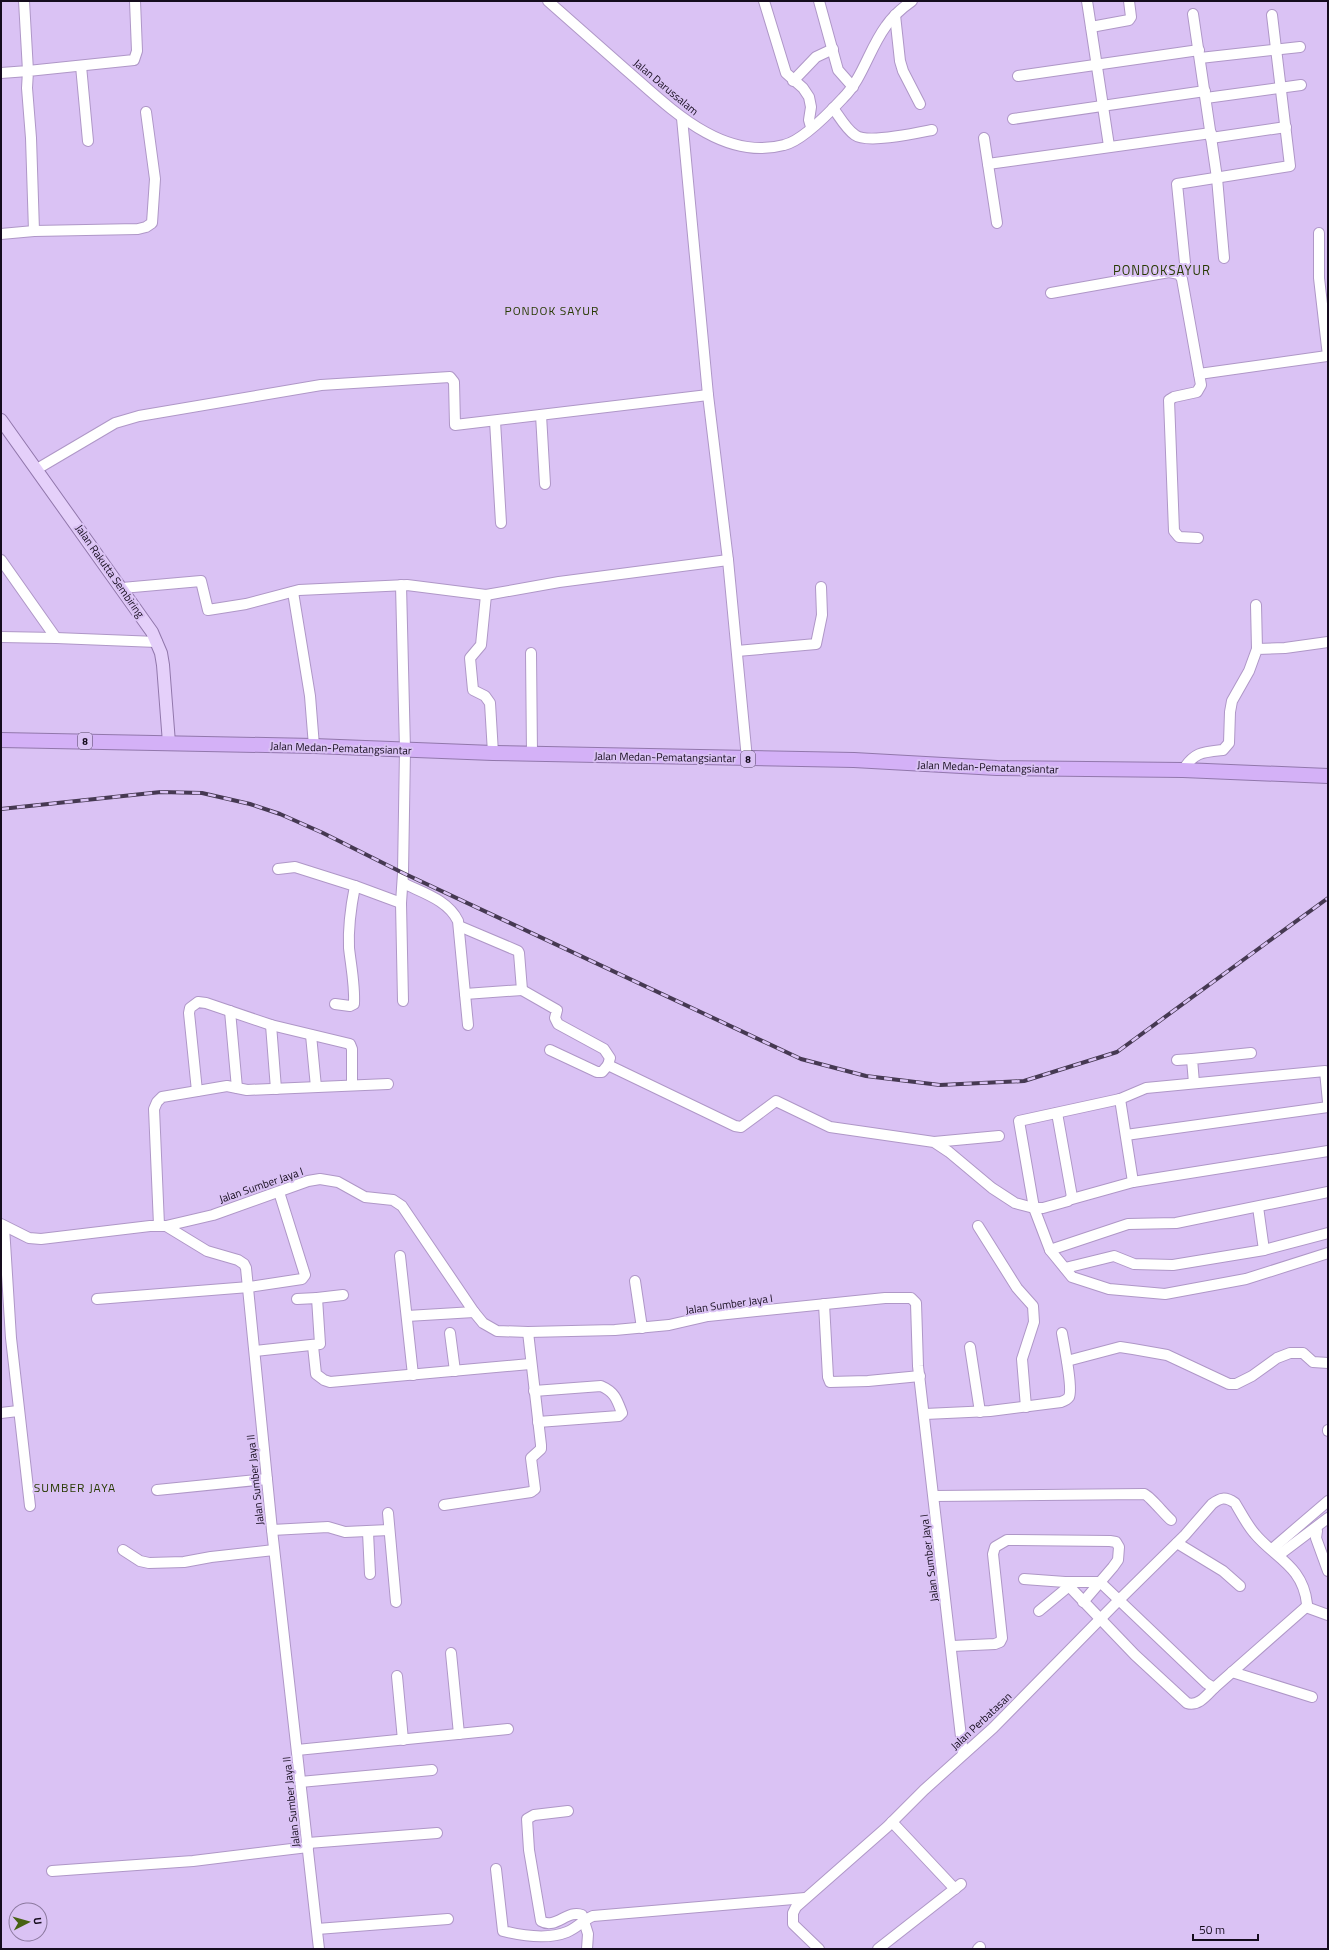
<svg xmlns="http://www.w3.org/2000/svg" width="1329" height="1950" viewBox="0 0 1329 1950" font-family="'Titillium Web',sans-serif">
  <rect width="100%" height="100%" fill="#dac2f4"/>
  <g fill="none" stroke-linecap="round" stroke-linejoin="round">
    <defs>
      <g id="minor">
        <path d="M548,1C574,24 599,46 625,69C668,106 721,162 784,145C802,141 830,112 843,98C863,78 869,49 886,26C893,16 902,8 912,1"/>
        <polyline points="764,1 786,73 803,88 809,97 811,107 809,120 811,127"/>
        <polyline points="819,1 838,70 853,87"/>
        <polyline points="1087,1 1109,146"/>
        <polyline points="1193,14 1217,178 1224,258"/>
        <polyline points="895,15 900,61 903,71 920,104"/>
        <polyline points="1091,27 1129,20 1131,17 1129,1"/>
        <polyline points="1200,58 1300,47"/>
        <polyline points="81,66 88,141"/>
        <polyline points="1,73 28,71 24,1"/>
        <polyline points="1018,76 1199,50"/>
        <polyline points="793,81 816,57 833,49"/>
        <polyline points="1206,98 1301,85"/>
        <path d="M833,108C839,116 846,129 855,135C867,144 917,133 932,130"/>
        <polyline points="682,118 708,395 728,560 747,759"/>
        <polyline points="1013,119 1205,91"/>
        <polyline points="984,138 997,223"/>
        <polyline points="1211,138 1286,127"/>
        <polyline points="988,164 1211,133"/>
        <polyline points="34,231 31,138 27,88 28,71 134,60 137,51 135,1"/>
        <polyline points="1319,233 1319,278 1328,356"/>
        <polyline points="1,234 34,231 138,229 146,227 152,223 155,179 146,112"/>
        <polyline points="1179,274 1184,269 1185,263 1177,184 1290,166 1272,15"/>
        <polyline points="1051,293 1169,272 1179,274 1182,279 1201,385 1197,392 1174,397 1169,400 1174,531 1179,537 1198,538"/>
        <polyline points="1199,374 1327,356"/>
        <polyline points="541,415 545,484"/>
        <polyline points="495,421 501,523"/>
        <polyline points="37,469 115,423 139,416 321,385 450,377 454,382 455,425 708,395"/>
        <polyline points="1,560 56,638"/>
        <polyline points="401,585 405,750 403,873 401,903 403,1001"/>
        <polyline points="122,588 201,581 208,610 246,604 299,590 407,585 486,595 559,582 728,560"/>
        <polyline points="293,592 310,696 314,746"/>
        <polyline points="486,595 481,645 470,658 473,690 485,696 490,703 493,753"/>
        <polyline points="1256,605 1257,649"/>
        <polyline points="1,637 56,638 157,642"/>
        <polyline points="737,651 816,644 822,615 821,587"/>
        <polyline points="531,653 532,754"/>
        <path d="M1183,770C1194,752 1203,752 1223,750L1229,743L1230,712L1232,701L1249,671L1257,649L1285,648L1328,642"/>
        <polyline points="278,869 295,867 355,886"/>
        <path d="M403,883C423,893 448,900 458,921L468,1025"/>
        <polyline points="459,926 518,951 519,953 522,990 465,994"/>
        <polyline points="522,990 557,1010 555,1018 558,1024 604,1049 610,1058 608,1065 735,1126 741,1127 776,1101 830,1127 934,1142 949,1152 992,1188 1015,1203 1034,1208 1043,1208 1068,1201 1072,1197 1057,1113"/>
        <path d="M335,1004L350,1006L354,1004C355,985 351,966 349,948C348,927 351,906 355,886L401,903"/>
        <polyline points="230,1011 237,1088"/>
        <polyline points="271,1025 276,1089"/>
        <polyline points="311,1035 316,1087"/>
        <polyline points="550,1050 597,1072 602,1072 608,1065"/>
        <polyline points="1177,1060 1192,1059"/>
        <polyline points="1194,1083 1192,1059 1251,1053"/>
        <polyline points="197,1091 189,1013 190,1008 198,1002 206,1003 271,1025 350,1044 352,1049 352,1085"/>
        <polyline points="1120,1099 1133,1182"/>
        <polyline points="1328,1102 1325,1071 1146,1088 1120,1099 1019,1121 1034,1208 1050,1250 1072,1277 1109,1289 1165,1294 1246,1279 1328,1253"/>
        <polyline points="1126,1135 1328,1107"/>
        <polyline points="934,1142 999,1136"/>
        <polyline points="1072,1199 1133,1182 1328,1151"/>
        <polyline points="1258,1207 1264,1250"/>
        <polyline points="1,1224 29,1238 41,1239 150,1226 166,1226 207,1251 238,1260 244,1264 246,1268 272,1530 319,1949"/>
        <polyline points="159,1225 154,1109 157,1102 162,1097 227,1086 247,1090 388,1084"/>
        <polyline points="166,1226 213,1215 308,1181 320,1179 338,1182 365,1197 393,1200 402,1206 474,1312 483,1323 497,1331 528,1332 615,1330 669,1325 708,1316 885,1298 911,1298 916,1303 918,1366 963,1754"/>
        <polyline points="978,1226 1017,1288 1033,1306 1034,1322 1022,1359 1026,1407"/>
        <polyline points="4,1227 11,1338 30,1506"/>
        <polyline points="1050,1250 1128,1224 1176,1223 1328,1192"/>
        <polyline points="400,1256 413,1375"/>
        <polyline points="1065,1268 1114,1256 1134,1264 1173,1265 1264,1250 1328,1233"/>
        <polyline points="635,1281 642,1328"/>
        <polyline points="317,1298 343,1295"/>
        <polyline points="97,1299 249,1287 302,1279 305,1275 279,1192"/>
        <polyline points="824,1304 828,1377 830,1382 868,1381 920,1376"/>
        <polyline points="407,1316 474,1312"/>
        <polyline points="450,1333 455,1371"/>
        <polyline points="313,1346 316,1374 324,1380 330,1382 530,1364"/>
        <polyline points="970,1347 980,1412"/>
        <polyline points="255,1351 320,1344 317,1298 297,1299"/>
        <polyline points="1067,1361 1120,1347 1133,1349 1167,1355 1229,1384 1236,1384 1252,1376 1277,1358 1290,1353 1303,1353 1313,1362 1328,1363"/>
        <path d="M534,1391L601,1386C615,1392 617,1400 622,1413L619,1416L538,1422"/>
        <polyline points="1,1413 18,1411"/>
        <path d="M925,1414L990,1411L1061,1402C1064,1401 1067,1400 1069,1397C1073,1388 1064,1345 1062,1333"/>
        <polyline points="1328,1430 1328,1431"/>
        <polyline points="157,1490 267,1479"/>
        <path d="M934,1496L1144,1494C1149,1495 1165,1515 1171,1520"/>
        <polyline points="444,1505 531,1492 535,1489 531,1458 541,1449 541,1445 528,1332"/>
        <polyline points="388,1513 396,1602"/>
        <polyline points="272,1530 328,1527 345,1532 389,1530"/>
        <polyline points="1317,1531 1316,1538 1328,1571"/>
        <polyline points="368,1532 370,1574"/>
        <polyline points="1177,1543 1223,1571 1240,1586"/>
        <polyline points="1272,1549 1328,1501"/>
        <polyline points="123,1550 140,1561 149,1563 184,1562 211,1557 274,1550"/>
        <polyline points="1279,1555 1328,1518"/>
        <path d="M1065,1582L1135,1655L1187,1703C1198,1707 1207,1695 1214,1688"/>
        <polyline points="1306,1607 1328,1615"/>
        <polyline points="1039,1611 1068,1587"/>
        <polyline points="952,1646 995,1644 1000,1642 1002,1638 993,1554 995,1547 1007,1540 1110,1541 1116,1542 1119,1547 1118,1560 1113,1567 1083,1602"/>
        <polyline points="451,1653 459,1734"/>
        <polyline points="1232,1672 1312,1697"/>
        <polyline points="397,1676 403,1740"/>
        <polyline points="297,1750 508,1729"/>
        <polyline points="300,1782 432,1770"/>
        <path d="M568,1811L534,1815L527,1819L529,1850L541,1921C556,1930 567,1909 582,1915L588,1934L587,1949"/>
        <polyline points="892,1822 955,1889"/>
        <polyline points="308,1843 437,1833"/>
        <path d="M496,1869L503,1931C523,1936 547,1940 567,1932C577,1928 583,1920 593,1916L805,1898"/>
        <polyline points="52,1871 193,1861 308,1847"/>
        <polyline points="317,1929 448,1919"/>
        <path d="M819,1949L793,1924V1913L796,1907L887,1827L924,1790L993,1728L1116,1603L1120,1599L1185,1535L1212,1504C1220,1498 1225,1496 1235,1503C1241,1513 1247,1525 1255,1534C1275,1558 1303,1566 1307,1604L1306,1607L1214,1688L1206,1683L1100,1582H1065L1024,1579"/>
        <polyline points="878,1949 961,1884"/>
        <polyline points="978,1949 980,1947"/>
      </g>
      <polyline id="major" points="1,420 152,632 161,653 163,665 169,743"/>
      <polyline id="highway" points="1,740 314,746 493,753 854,760 997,768 1183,770 1328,776"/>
    </defs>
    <!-- minor casing -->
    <use href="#minor" stroke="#af97c7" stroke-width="12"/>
    <!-- major casing -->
    <use href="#major" stroke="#9177ab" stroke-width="14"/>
    <!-- highway casing -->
    <use href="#highway" stroke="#9177ab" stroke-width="16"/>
    <!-- minor -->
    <use href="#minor" stroke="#fff" stroke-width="10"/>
    <!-- major -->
    <use href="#major" stroke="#e5d0fa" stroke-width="12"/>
    <!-- highway -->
    <use href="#highway" stroke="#d4b1f7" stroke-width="14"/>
    <defs>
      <polyline id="rail" points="1,809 161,792 202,793 250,804 280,814 323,833 403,873 801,1059 866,1076 940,1085 1024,1081 1117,1052 1328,898"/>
    </defs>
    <!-- rail casing -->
    <use href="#rail" stroke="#463952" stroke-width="4"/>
    <!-- rail -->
    <use href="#rail" stroke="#dac2f4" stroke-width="2.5" stroke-dasharray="8" stroke-linecap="butt"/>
  </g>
  <g text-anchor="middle" stroke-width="4" stroke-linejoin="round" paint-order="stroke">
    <!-- shield labels -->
    <g fill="#dac2f4" stroke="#50435e" stroke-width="1">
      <rect x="78" y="733" width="14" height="16" rx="3"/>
      <rect x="741" y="751" width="14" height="16" rx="3"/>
    </g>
    <g font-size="10" font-weight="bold" fill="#150c1d">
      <text x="85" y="745">8</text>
      <text x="748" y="763">8</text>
    </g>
    <!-- street labels -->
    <g font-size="11" fill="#150c1d" stroke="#dac2f4">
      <text transform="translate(666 87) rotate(40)" y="4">Jalan Darussalam</text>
      <text transform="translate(110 571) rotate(55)" y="4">Jalan Rakutta Sembiring</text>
      <text transform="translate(341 748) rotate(2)" y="4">Jalan Medan-Pematangsiantar</text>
      <text transform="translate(665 757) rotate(1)" y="4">Jalan Medan-Pematangsiantar</text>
      <text transform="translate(988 767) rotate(2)" y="4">Jalan Medan-Pematangsiantar</text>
      <text transform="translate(261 1185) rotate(-19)" y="4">Jalan Sumber Jaya I</text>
      <text transform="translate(729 1304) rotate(-8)" y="4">Jalan Sumber Jaya I</text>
      <text transform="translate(255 1480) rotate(-96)" y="4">Jalan Sumber Jaya II</text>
      <text transform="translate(929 1558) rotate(-97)" y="4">Jalan Sumber Jaya I</text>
      <text transform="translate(981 1721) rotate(-43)" y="4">Jalan Perbatasan</text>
      <text transform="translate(291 1802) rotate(-96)" y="4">Jalan Sumber Jaya II</text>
    </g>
    <!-- neighbourhood labels -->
    <g font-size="12" letter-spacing="1" fill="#283a03" stroke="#dac2f4">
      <text x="552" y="315">PONDOK SAYUR</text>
      <text x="75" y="1492">SUMBER JAYA</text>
    </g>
    <!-- quarter labels -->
    <g font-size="13" letter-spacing="1" fill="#283a03" stroke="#dac2f4">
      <text x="1162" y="275">PONDOKSAYUR</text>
    </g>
  </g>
  <!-- border -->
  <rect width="1329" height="1950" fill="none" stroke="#150c1d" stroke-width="4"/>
  <!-- north arrow -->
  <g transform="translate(28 1922) rotate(84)"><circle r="19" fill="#dac2f4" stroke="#8b799e"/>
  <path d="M0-3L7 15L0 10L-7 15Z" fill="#476212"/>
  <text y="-6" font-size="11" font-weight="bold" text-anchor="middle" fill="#150c1d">U</text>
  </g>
  <!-- scale -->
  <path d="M1193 1934v6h65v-6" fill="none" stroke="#150c1d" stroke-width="2"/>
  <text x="1199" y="1934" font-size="12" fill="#150c1d" stroke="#dac2f4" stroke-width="3" paint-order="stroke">50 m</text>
</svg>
